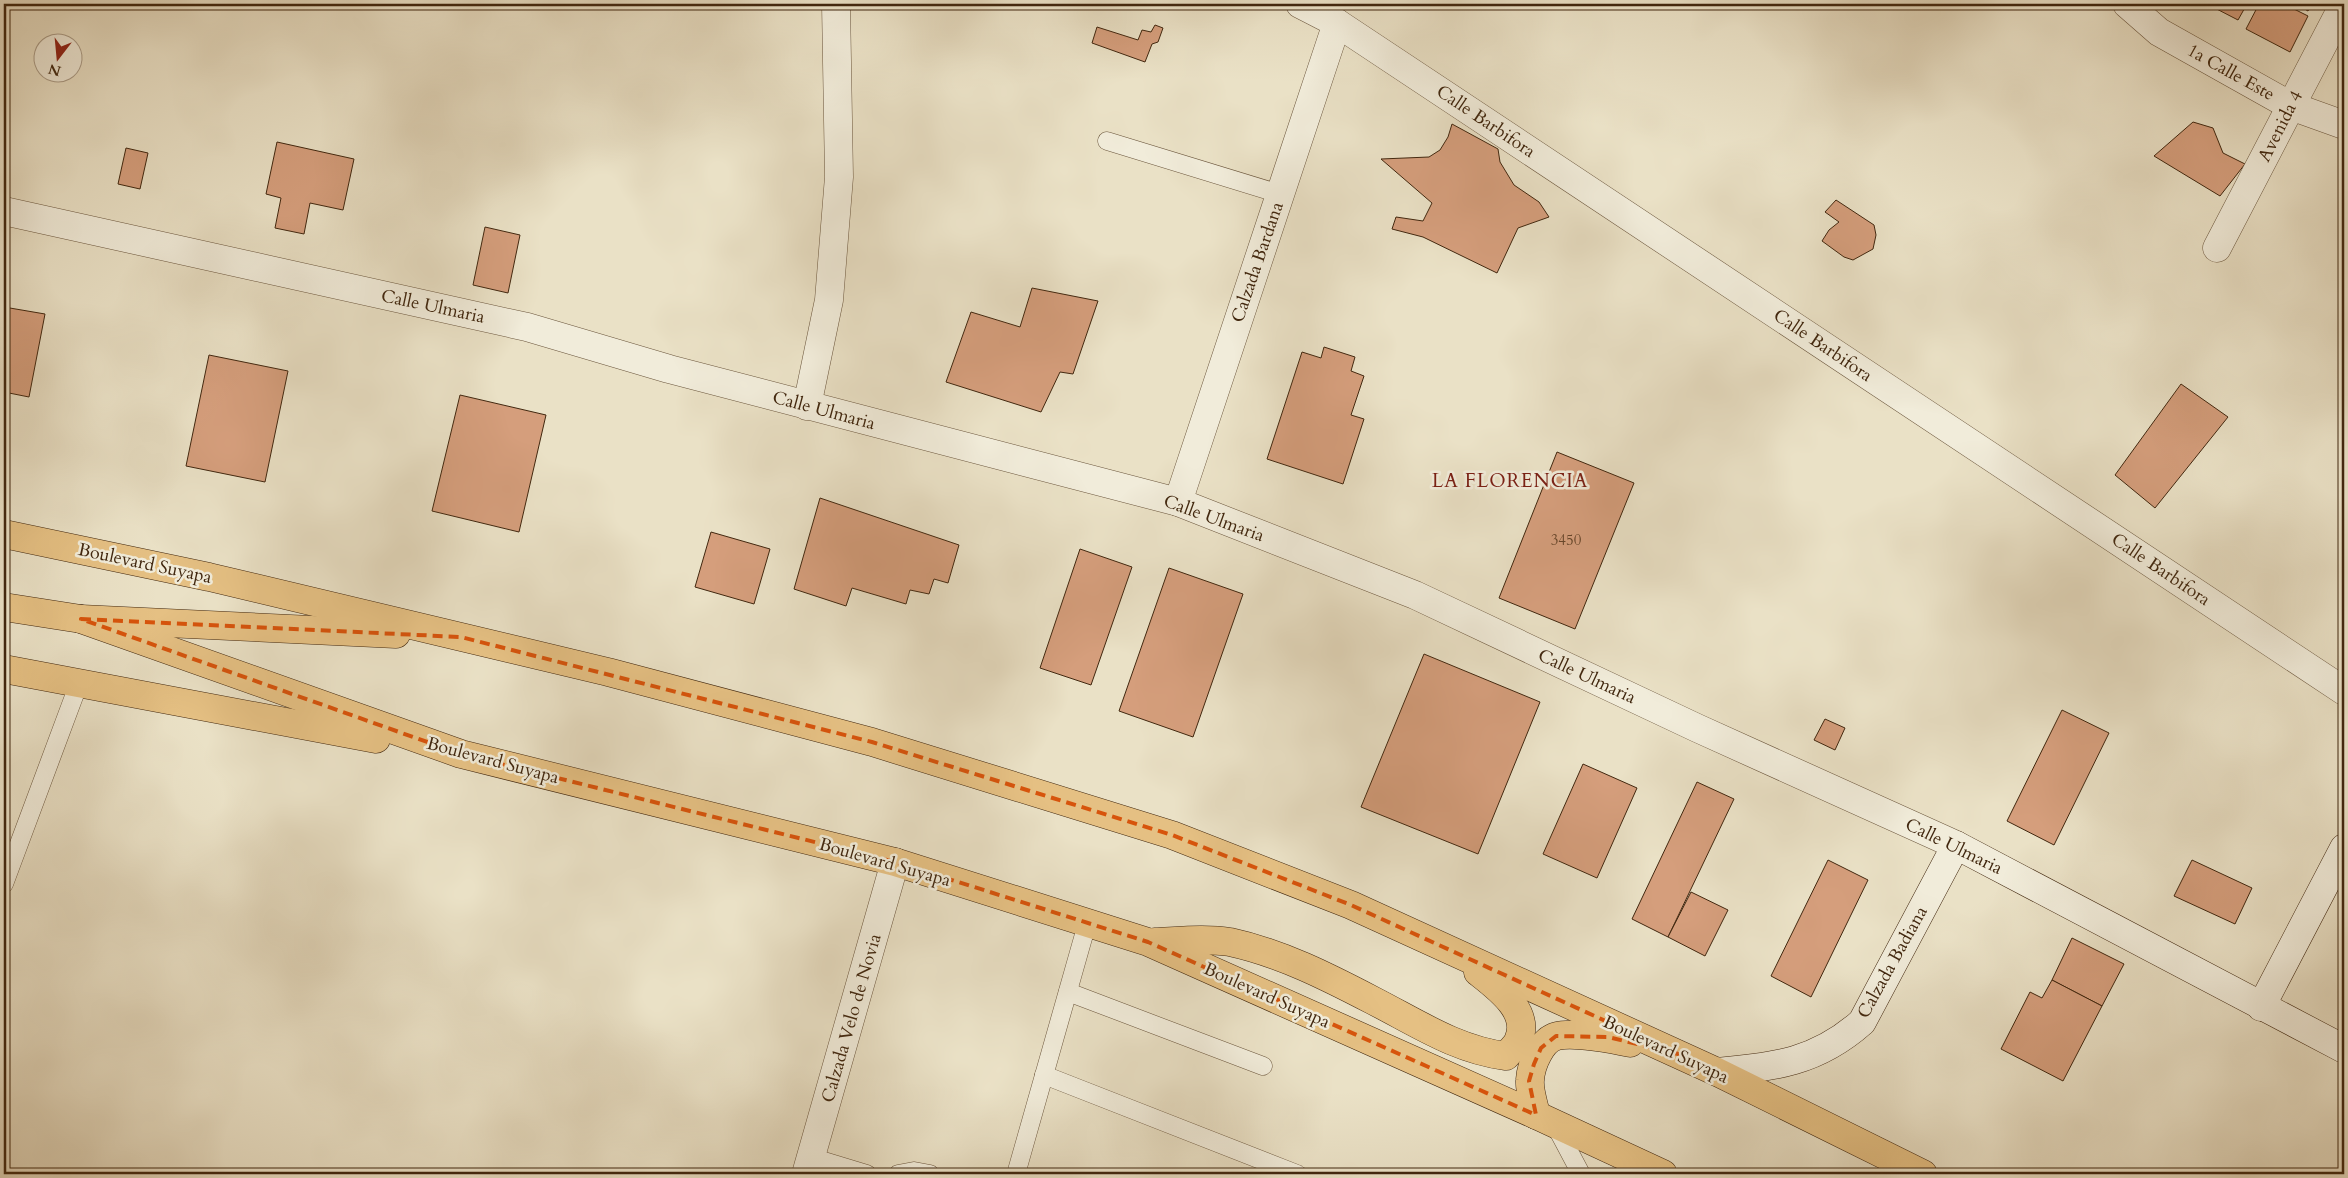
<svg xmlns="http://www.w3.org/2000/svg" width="2348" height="1178" viewBox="0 0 2348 1178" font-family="Cardo,serif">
  <rect width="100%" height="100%" fill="#eae1c6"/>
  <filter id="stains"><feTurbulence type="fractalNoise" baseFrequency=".004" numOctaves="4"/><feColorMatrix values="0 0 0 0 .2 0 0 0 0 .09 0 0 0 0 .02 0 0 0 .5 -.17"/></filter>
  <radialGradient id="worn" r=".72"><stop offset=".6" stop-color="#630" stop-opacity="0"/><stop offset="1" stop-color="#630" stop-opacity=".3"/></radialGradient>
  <!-- building -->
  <g fill="#d59e7c" stroke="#41270f">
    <polygon points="2207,4 2247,4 2238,20"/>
    <polygon points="2259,4 2284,4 2308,16 2290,52 2246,29"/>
    <polygon points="2296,4 2312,4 2308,11"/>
    <polygon points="1155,25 1163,28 1158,42 1152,44 1145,62 1092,43 1097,27 1138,40 1142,30 1151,32"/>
    <polygon points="2193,122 2213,128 2223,153 2245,164 2220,196 2154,156"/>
    <polygon points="1452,124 1498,149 1500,162 1514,185 1539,202 1549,217 1518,228 1497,273 1423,237 1392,229 1396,217 1423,221 1432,203 1381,159 1429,157 1440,150 1448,137"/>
    <polygon points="277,142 354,159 343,210 310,203 304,234 275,228 281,198 266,194"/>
    <polygon points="126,148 148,153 140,189 118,184"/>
    <polygon points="1836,200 1874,225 1876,235 1873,249 1853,260 1844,257 1822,241 1829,230 1839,222 1825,212"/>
    <polygon points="485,227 520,235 508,293 473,285"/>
    <polygon points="1032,288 1098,301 1073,374 1060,372 1041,412 946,382 971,312 1020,327"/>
    <polygon points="4,307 45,314 29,397 4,392"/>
    <polygon points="1324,347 1355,357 1351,371 1364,376 1351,415 1364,419 1343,484 1267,459 1302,352 1321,358"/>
    <polygon points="209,355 288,371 265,482 186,466"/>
    <polygon points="2181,384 2228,417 2155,508 2115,475"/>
    <polygon points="460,395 546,415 519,532 432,511"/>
    <polygon points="1557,452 1634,483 1575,629 1499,598"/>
    <polygon points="820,498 959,545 948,583 934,579 929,594 910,590 906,604 852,588 846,606 794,589"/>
    <polygon points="711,532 770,549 754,604 695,587"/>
    <polygon points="1080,549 1132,567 1091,685 1040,668"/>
    <polygon points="1169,568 1243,594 1193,737 1119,711"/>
    <polygon points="1424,654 1540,702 1478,854 1361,807"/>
    <polygon points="2062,710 2109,733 2054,845 2007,821"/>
    <polygon points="1825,719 1845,728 1835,750 1814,740"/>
    <polygon points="1583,764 1637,788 1597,878 1543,854"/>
    <polygon points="1697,782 1734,799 1668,937 1632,919"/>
    <polygon points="1828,860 1868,880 1811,997 1771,976"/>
    <polygon points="2192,860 2252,888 2235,924 2174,896"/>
    <polygon points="1691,892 1728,910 1705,956 1668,937"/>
    <polygon points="2072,938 2124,964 2102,1006 2052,980"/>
    <polygon points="2052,980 2102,1006 2063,1081 2001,1049 2030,992 2042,998"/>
  </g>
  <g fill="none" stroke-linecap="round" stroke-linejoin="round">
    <defs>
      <g id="lane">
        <polyline points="1107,141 1280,194"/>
        <polyline points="4,884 79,683"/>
        <polyline points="1068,992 1263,1066"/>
        <polyline points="1044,1075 1297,1174"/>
        <polyline points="1554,1123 1581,1174"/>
        <polyline points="811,1157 867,1174"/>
        <polyline points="898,1174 914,1171 930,1174"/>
        <polyline points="1016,1174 1087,924"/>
      </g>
      <g id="street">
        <polyline points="1300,4 1337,23 2344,691"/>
        <polyline points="2127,4 2159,32 2291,106 2344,125"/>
        <polyline points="4,211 527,327 669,369 1178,502 1415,595 1697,728 1956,845"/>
        <polyline points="2217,248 2344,4"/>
        <polyline points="807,406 829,300 839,177 836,4"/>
        <polyline points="1178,502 1337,23"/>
        <polyline points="806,1174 895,862"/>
      </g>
      <g id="secondary">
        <polyline points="2261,1007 2344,848"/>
        <path d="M1717,1072C1775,1067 1817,1062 1862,1022L1956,845L2344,1049"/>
      </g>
      <g id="primary">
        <polyline points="4,534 209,577 608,672 872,742 1172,835 1351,905 1717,1072 1923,1174"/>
        <polyline points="4,607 81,619 396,634"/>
        <polyline points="81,619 461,754 895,862 1148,942 1536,1115 1663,1174"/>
        <polyline points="4,669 376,739"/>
        <path d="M1155,942C1179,941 1206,938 1230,942C1281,953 1328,977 1374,1001C1417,1023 1457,1050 1506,1056C1510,1051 1516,1046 1518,1041C1532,1012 1497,987 1478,972"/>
        <path d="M1536,1115C1534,1104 1529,1091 1530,1080C1531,1065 1541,1040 1557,1036C1573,1032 1614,1039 1630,1043"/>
      </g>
    </defs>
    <!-- lane casing -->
    <use href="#lane" stroke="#6b563d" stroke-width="19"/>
    <!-- street casing -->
    <use href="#street" stroke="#6b563d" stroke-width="29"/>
    <!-- secondary casing -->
    <use href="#secondary" stroke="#41270f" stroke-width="29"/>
    <!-- primary casing -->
    <use href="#primary" stroke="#41270f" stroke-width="29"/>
    <!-- lane -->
    <use href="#lane" stroke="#f1ecda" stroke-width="18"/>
    <!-- street -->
    <use href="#street" stroke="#f1ecda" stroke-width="28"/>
    <!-- secondary -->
    <use href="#secondary" stroke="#f1ecda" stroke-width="28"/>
    <!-- primary -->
    <use href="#primary" stroke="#e5c083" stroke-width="28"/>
  </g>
  <!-- marked area -->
  <path fill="none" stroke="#d7540c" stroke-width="4" stroke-dasharray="10 6" stroke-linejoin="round" d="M81,619L461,637L872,742L1172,835L1351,905L1678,1054L1608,1037L1556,1036L1541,1048L1534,1064L1529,1081L1536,1115L1148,942L895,862L461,754Z"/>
  <g text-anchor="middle" stroke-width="5" stroke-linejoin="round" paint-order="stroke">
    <!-- number labels -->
    <g font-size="15" fill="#66452a">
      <text x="1566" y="545">3450</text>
    </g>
    <!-- street labels -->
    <g font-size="18" fill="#41270f" stroke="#f1ecda">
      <text transform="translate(2231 72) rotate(29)" y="6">1a Calle Este</text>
      <text transform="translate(1486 121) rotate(34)" y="6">Calle Barbifora</text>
      <text transform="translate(2280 126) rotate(-63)" y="6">Avenida 4</text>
      <text transform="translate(1257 262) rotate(-71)" y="6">Calzada Bardana</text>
      <text transform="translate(433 306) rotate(12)" y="6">Calle Ulmaria</text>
      <text transform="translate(1823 345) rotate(34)" y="6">Calle Barbifora</text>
      <text transform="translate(824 410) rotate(15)" y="6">Calle Ulmaria</text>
      <text transform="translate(1214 518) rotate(20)" y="6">Calle Ulmaria</text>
      <text transform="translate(145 563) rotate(12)" y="6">Boulevard Suyapa</text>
      <text transform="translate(2161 569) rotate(34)" y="6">Calle Barbifora</text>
      <text transform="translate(1587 676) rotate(25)" y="6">Calle Ulmaria</text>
      <text transform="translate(493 760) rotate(15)" y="6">Boulevard Suyapa</text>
      <text transform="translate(1954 846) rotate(26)" y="6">Calle Ulmaria</text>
      <text transform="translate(885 862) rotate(16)" y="6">Boulevard Suyapa</text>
      <text transform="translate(1892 962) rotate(-61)" y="6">Calzada Badiana</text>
      <text transform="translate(1267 995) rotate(24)" y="6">Boulevard Suyapa</text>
      <text transform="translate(851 1018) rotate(-74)" y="6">Calzada Velo de Novia</text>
      <text transform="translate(1666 1049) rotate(25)" y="6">Boulevard Suyapa</text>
    </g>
    <!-- neighbourhood labels -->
    <g font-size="19" letter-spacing="1" fill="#7a1f14" stroke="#f1ecda">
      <text x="1510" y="487">LA FLORENCIA</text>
    </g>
  </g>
  <!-- margin -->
  <rect width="2348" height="1178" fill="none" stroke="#eae1c6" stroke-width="20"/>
  <rect x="5" y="5" width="2338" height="1168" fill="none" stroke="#41270f" stroke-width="2.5"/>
  <rect x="10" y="10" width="2328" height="1158" fill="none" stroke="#41270f"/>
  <!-- north arrow -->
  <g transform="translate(58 58) rotate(196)"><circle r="24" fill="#f1ecda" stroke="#ab9d89"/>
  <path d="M0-4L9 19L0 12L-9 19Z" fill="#8f2418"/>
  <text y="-8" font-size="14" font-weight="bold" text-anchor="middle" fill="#41270f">N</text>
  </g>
  <rect width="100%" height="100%" filter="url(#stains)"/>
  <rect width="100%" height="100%" fill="url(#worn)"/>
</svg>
